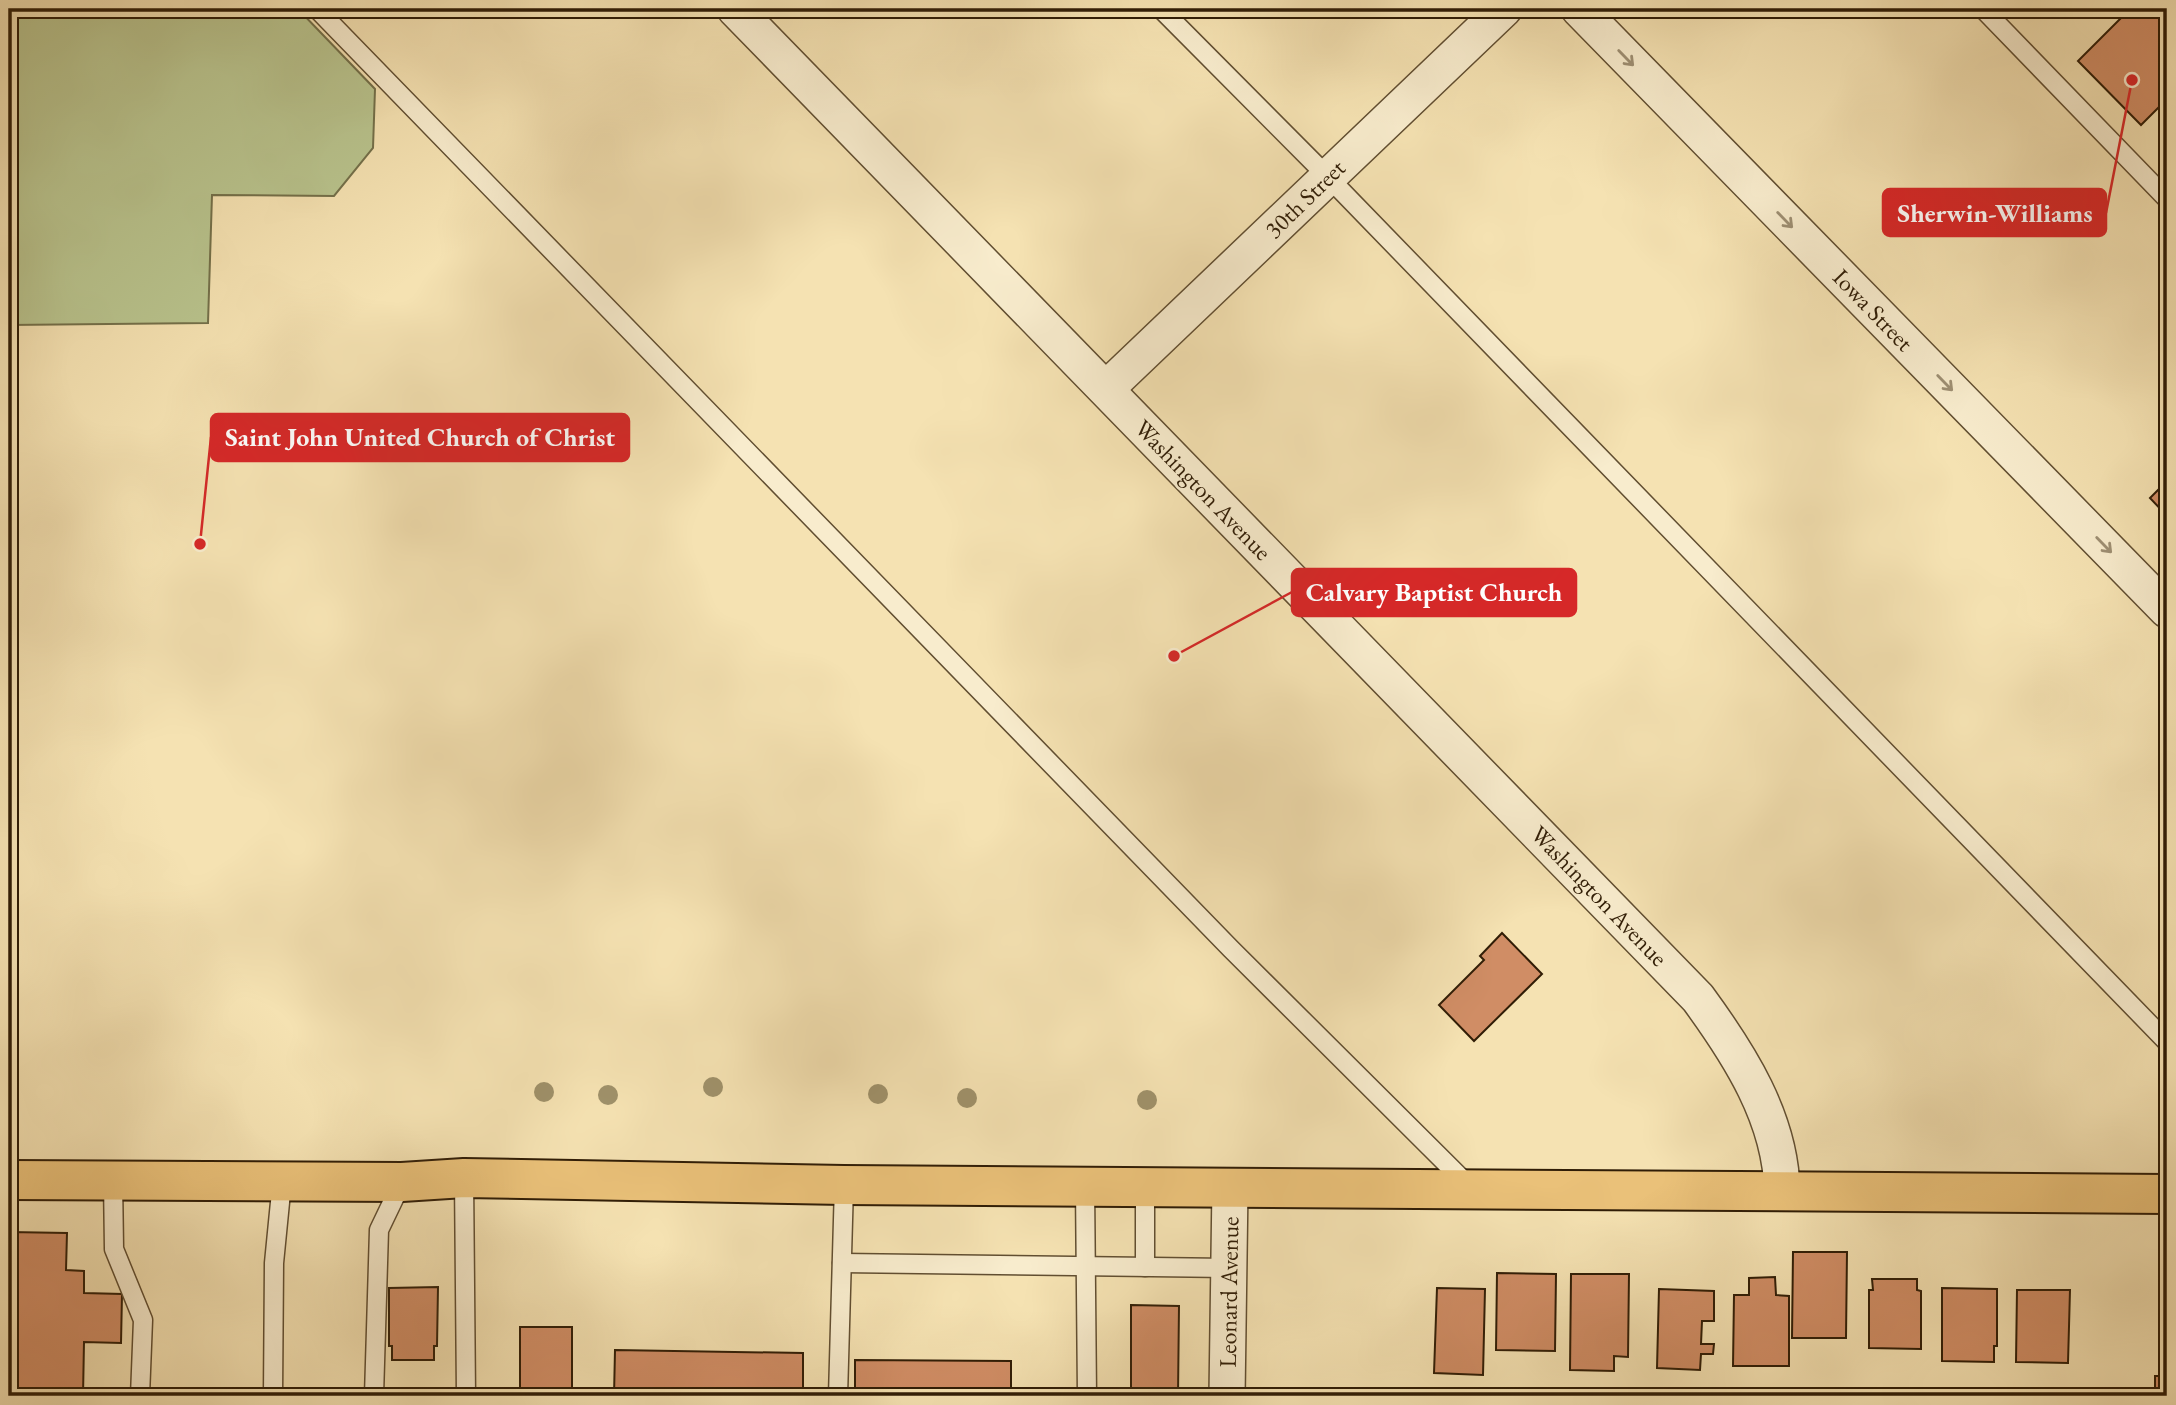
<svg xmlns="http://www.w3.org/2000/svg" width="2176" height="1405" viewBox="0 0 2176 1405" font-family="'EB Garamond',serif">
  <rect width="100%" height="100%" fill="#f5e2b2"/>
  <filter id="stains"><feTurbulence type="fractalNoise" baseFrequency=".00286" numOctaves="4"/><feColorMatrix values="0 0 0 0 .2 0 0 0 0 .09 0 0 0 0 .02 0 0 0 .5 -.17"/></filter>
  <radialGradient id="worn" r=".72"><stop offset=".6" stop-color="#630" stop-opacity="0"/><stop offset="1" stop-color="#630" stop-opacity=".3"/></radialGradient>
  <!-- green -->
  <polygon fill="#b9c48e" stroke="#74704a" stroke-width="2" points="9,9 298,9 375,89 373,148 334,196 212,195 208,323 9,325"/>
  <!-- building -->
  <g fill="#d08d65" stroke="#301d06" stroke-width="2">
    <polygon points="2130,9 2167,9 2167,99 2141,125 2078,61"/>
    <polygon points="2167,481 2167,516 2150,498"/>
    <polygon points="1502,933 1542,974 1474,1041 1439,1005 1484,960 1480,956"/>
    <polygon points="9,1232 67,1233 66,1270 84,1271 84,1293 122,1294 121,1343 84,1342 83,1396 9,1396"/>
    <polygon points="1793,1252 1847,1252 1846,1338 1792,1338"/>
    <polygon points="1497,1273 1556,1274 1555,1351 1496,1350"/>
    <polygon points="1571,1274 1629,1274 1628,1357 1614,1356 1614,1371 1570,1370"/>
    <polygon points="1775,1277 1776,1295 1789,1296 1789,1366 1733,1366 1734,1295 1749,1295 1749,1278"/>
    <polygon points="1872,1279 1917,1279 1917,1290 1921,1291 1921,1349 1869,1348 1869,1290 1873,1290"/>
    <polygon points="438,1287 437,1346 434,1346 434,1360 392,1360 392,1346 389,1346 389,1288"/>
    <polygon points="1437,1288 1485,1289 1483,1375 1434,1373"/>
    <polygon points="1942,1288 1997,1289 1997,1346 1994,1346 1994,1362 1942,1361"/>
    <polygon points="1659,1289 1714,1291 1714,1321 1702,1321 1701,1344 1714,1344 1713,1354 1701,1354 1700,1370 1657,1368"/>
    <polygon points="2017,1290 2070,1290 2068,1363 2016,1362"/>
    <polygon points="1131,1305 1179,1306 1178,1396 1131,1396"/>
    <rect x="520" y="1327" width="52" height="69"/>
    <polygon points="615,1350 803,1353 803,1396 614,1396"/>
    <polygon points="855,1360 1011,1361 1011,1396 855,1396"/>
    <rect x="2155" y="1376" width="12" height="20"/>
  </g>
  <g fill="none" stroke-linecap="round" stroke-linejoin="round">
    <defs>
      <g id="lane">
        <polyline points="317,9 1231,949 1469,1186"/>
        <polyline points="1161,9 1328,177 2167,1042"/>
        <polyline points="1983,9 2167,199"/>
        <polyline points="464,1178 466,1396"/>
        <polyline points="113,1180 114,1249 143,1320 140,1396"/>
        <polyline points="1085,1186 1087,1396"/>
        <polyline points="842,1263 1229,1268"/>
        <polyline points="1145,1267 1145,1187"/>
        <polyline points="273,1396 274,1263 282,1182"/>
        <polyline points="374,1396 379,1230 402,1182"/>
        <polyline points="838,1396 844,1185"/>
      </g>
      <g id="street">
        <path d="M735,9L1698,998C1739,1054 1781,1119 1782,1191"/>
        <polyline points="1579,9 2167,610"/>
        <polyline points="1106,389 1504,9"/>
        <polyline points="1227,1396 1230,1187"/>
      </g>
      <polyline id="primary" points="9,1180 402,1182 464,1178 844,1185 2167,1194"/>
    </defs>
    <!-- lane casing -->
    <use href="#lane" stroke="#614e31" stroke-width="21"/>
    <!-- street casing -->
    <use href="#street" stroke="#614e31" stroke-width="38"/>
    <!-- primary casing -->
    <use href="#primary" stroke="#301d06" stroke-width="42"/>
    <!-- lane -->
    <use href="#lane" stroke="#f8eccd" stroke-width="18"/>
    <!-- street -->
    <use href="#street" stroke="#f8eccd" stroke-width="35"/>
    <!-- primary -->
    <use href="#primary" stroke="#eac179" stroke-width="38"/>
  </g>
  <!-- trees -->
  <g fill="#9f916a">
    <circle cx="713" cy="1087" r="10"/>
    <circle cx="544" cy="1092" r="10"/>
    <circle cx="878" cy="1094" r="10"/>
    <circle cx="608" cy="1095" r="10"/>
    <circle cx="967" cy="1098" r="10"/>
    <circle cx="1147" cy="1100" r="10"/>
  </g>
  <!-- one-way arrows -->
  <defs><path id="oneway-shaft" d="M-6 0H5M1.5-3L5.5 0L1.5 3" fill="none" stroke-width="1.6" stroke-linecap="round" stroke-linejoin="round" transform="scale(1.75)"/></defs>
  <g stroke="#9e8f73">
    <use href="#oneway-shaft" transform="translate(1626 58) rotate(46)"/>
    <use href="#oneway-shaft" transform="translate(1785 220) rotate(46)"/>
    <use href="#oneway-shaft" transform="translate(1945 383) rotate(46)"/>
    <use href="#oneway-shaft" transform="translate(2104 545) rotate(46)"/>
  </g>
  <g text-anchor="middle" stroke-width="5" stroke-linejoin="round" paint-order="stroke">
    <!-- street labels -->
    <g font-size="24" fill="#301d06" stroke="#f8eccd">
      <text transform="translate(1305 199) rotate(-44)" y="8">30th Street</text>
      <text transform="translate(1873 310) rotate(46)" y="8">Iowa Street</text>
      <text transform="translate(1203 490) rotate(46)" y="8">Washington Avenue</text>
      <text transform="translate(1599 896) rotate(46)" y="8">Washington Avenue</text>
      <text transform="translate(1229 1292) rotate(-89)" y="8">Leonard Avenue</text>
    </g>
  </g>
  <!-- callouts -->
  <path fill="none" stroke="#d62828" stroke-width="2.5" d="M2132 80L2106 213M200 544L211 437M1174 656L1292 592"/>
  <g fill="#d62828" stroke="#f8eccd" stroke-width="2.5">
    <circle cx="2132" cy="80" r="7"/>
    <circle cx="200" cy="544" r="7"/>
    <circle cx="1174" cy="656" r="7"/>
  </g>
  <g fill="#d62828" stroke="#d62828" stroke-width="2.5">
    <rect x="1883" y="189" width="223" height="47" rx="7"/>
    <rect x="211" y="414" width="418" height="47" rx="7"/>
    <rect x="1292" y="569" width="284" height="47" rx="7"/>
  </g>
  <g font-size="26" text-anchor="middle" font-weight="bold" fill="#fff">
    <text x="1995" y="222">Sherwin-Williams</text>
    <text x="420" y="446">Saint John United Church of Christ</text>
    <text x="1434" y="601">Calvary Baptist Church</text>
  </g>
  <!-- margin -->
  <rect width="2176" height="1405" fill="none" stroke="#f5e2b2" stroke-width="35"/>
  <rect x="10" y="10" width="2155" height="1384" fill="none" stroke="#301d06" stroke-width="3.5"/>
  <rect x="18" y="18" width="2141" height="1370" fill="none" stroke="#301d06" stroke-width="2"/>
  <rect width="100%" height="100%" filter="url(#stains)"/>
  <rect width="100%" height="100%" fill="url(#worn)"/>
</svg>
